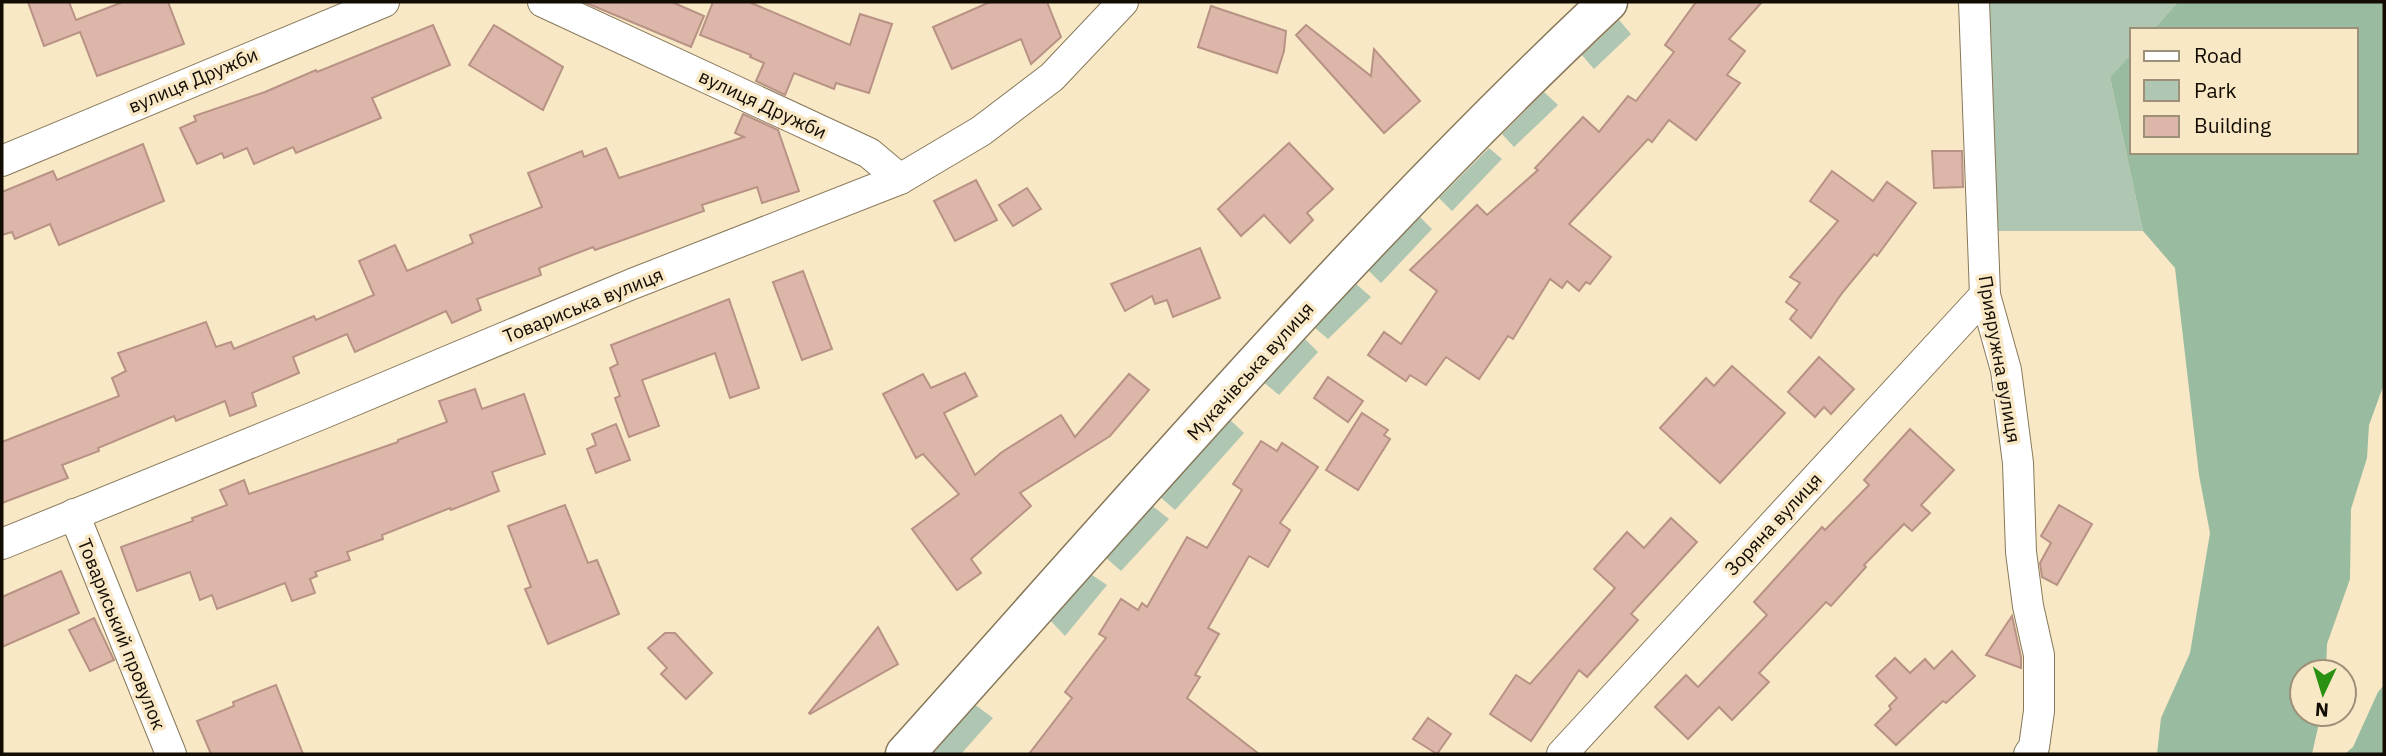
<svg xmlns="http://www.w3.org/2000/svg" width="2386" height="756" viewBox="0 0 2386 756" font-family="'IBM Plex Sans',sans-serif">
  <rect width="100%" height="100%" fill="#f9e8c6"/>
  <!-- green -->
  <g fill="#aec6b2">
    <polygon points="1981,2 2178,2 2153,30 2132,30 2132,53 2110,77 2143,231 1991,231"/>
    <polygon points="1619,20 1631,34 1594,69 1582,55"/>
    <polygon points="1544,92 1558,105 1514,147 1502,134"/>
    <polygon points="1489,148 1502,159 1452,211 1439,198"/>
    <polygon points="1420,217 1432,229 1381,283 1368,270"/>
    <polygon points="1355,283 1371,297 1328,339 1314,327"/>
    <polygon points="1303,337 1318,352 1279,395 1262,381"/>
    <polygon points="1227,417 1244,433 1175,510 1158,495"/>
    <polygon points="1150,504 1169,519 1121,571 1104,556"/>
    <polygon points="1089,573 1107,585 1065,636 1049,619"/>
    <polygon points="974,704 993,718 961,754 930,754"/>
  </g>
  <!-- forest -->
  <g fill="#99bca0">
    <polygon points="2178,2 2384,2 2384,384 2369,425 2367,458 2351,509 2350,579 2327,644 2326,672 2302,672 2302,714 2321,714 2312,754 2157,754 2161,718 2190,653 2210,533 2199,475 2175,268 2143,231 2110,77 2132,53 2132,152 2356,152 2356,30 2153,30"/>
    <polygon points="2384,685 2384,754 2345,754 2353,747 2378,692"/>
  </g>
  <!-- building -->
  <g fill="#dcb6a8" stroke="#b79285" stroke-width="2">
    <polygon points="28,2 69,2 76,20 123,2 168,2 184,44 97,76 80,32 44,46"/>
    <polygon points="584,2 672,2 704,16 691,47"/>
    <polygon points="713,2 749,2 850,45 860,14 892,24 869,93 836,83 834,89 794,73 785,95 756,81 764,63 750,57 751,55 700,35"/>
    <polygon points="990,2 1047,2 1061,37 1031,64 1021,39 952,69 933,27"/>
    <polygon points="1696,2 1762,2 1729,39 1745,51 1727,75 1740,83 1696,140 1669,120 1652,142 1648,139 1569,224 1611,257 1590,284 1586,282 1579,291 1567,281 1562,288 1550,279 1513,339 1508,336 1479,379 1446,357 1426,385 1410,375 1406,381 1368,355 1384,332 1401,344 1437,291 1410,270 1477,205 1487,215 1538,170 1535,168 1583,117 1599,132 1628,96 1636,101 1674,52 1665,45"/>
    <polygon points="1211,6 1286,31 1284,51 1277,73 1198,47"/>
    <polygon points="433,25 450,65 372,98 381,118 296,153 293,147 254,164 247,148 224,158 222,153 197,164 180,128 196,121 194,116 265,92 316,70 317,72"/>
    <polygon points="494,25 563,67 543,110 469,65"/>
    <polygon points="1306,25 1371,76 1374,49 1420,101 1384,133 1296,35"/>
    <polygon points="743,114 778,130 799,191 762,203 757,187 702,205 704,211 595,250 593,247 539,268 541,275 477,299 481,310 452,323 446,311 355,352 347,334 293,357 299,373 252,393 256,406 230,416 225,401 176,421 174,416 98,448 99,451 62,465 68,478 2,503 2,442 119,396 112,378 126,371 118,353 206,322 216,347 231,342 234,349 314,316 316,320 374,295 359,261 395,245 407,271 473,243 470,235 542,207 528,173 582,151 584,157 606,148 619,178 744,137 735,133"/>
    <polygon points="1289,143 1333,189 1307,213 1313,220 1290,243 1264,215 1241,236 1218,209"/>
    <polygon points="143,144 164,201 59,245 50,224 15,239 12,232 2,235 2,192 53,171 57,180"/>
    <polygon points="1932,151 1962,151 1963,187 1934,188"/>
    <polygon points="1832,171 1873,201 1887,182 1916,203 1877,256 1874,254 1842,293 1811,338 1790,319 1797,310 1786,302 1800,283 1790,277 1838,221 1810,201"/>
    <polygon points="976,180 997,220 955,241 934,201"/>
    <polygon points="1027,188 1041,209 1013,226 999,205"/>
    <polygon points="1200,248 1220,298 1173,317 1167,300 1155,304 1152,296 1125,311 1111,284"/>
    <polygon points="803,271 832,349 802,360 773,282"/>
    <polygon points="729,299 759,388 730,398 715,353 672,369 642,380 659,426 629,437 615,398 620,396 610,368 618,364 611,345"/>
    <polygon points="1819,357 1854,389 1831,414 1824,407 1815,417 1788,392"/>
    <polygon points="1732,366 1785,413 1720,483 1660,428 1706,378 1714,386"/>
    <polygon points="965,373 977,396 944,413 975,475 1002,452 1061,415 1075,437 1129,374 1149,390 1110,436 1020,493 1031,506 971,559 981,573 957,590 912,529 959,494 923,454 916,458 883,394 923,374 931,388"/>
    <polygon points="1328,377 1363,401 1348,422 1314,398"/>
    <polygon points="475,389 482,409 524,394 545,454 492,472 499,491 451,510 450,508 382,535 383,539 347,552 350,560 315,572 317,576 310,579 315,593 292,601 285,583 217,609 212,595 200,600 190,572 137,591 121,547 193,521 192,518 227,505 220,490 244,480 249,494 398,442 398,440 447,422 439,401"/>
    <polygon points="1362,413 1388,430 1384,435 1390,439 1358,490 1326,470"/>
    <polygon points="616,424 630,460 596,473 587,449 596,445 592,434"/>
    <polygon points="1910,429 1954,470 1921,505 1930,513 1912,531 1904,524 1864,565 1866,567 1831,606 1826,602 1759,673 1769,682 1732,720 1719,707 1688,739 1655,707 1686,675 1698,687 1767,615 1754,602 1822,527 1825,530 1869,485 1864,480"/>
    <polygon points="1261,441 1277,451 1282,443 1318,467 1280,523 1290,530 1268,567 1249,556 1208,628 1219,634 1195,675 1200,677 1187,698 1259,754 1029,754 1072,698 1065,692 1106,638 1099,634 1121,599 1138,610 1142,603 1147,607 1187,537 1207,548 1242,490 1233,484"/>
    <polygon points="565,505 588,563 597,560 619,614 548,644 525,589 531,587 508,526"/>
    <polygon points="2059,505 2092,524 2057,585 2042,577 2040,563 2051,543 2041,536"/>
    <polygon points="1671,518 1697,542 1631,614 1638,620 1587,677 1579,670 1531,741 1490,714 1516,675 1530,684 1615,588 1594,569 1627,532 1644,548"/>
    <polygon points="61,571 79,613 2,647 2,597"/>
    <polygon points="2012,616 2021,657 2021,668 1986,655"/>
    <polygon points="94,618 114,660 90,671 69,630"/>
    <polygon points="878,627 898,664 810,714 809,713"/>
    <polygon points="665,633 675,633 712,673 686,699 661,674 667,668 648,648"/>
    <polygon points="1952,651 1975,676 1946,703 1943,701 1896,745 1875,725 1891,709 1889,706 1897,698 1876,676 1895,658 1910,673 1925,659 1934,669"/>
    <polygon points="276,685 303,754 211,754 197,721 234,706 233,702"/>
    <polygon points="1428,718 1451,734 1437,754 1413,739"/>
  </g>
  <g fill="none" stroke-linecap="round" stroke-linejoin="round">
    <defs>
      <g id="street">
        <polyline points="543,2 869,153 900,179"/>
        <polyline points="1974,2 1985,295 2006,370 2018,463 2021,552 2028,606 2039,655 2039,711 2034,747 2029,754"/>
        <polyline points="2,161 384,2"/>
        <polyline points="74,514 171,754"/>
        <polyline points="2,544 324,413 632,284 900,179 981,131 1052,77 1123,2"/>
        <polyline points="1562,754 1985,295"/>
      </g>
      <path id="secondary" d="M905,754C1134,499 1358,237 1608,2"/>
    </defs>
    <!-- street casing -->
    <use href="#street" stroke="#877859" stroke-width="32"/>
    <!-- secondary casing -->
    <use href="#secondary" stroke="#877859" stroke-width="41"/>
    <!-- street -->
    <use href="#street" stroke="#fff" stroke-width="30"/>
    <!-- secondary -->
    <use href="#secondary" stroke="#fff" stroke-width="38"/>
  </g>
  <g text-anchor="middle" stroke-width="7" stroke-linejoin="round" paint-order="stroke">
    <!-- street labels -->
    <g font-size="19" fill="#120c03" stroke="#f9e8c6">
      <text transform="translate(193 80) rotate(-23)" y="7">вулиця Дружби</text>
      <text transform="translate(763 104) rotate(25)" y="7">вулиця Дружби</text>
      <text transform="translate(583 305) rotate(-22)" y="7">Товариська вулиця</text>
      <text transform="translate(2000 359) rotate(80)" y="7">Прияружна вулиця</text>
      <text transform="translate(1250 371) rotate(-48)" y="7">Мукачівська вулиця</text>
      <text transform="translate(1773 524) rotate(-47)" y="7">Зоряна вулиця</text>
      <text transform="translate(122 634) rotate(68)" y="7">Товариський провулок</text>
    </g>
  </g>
  <!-- border -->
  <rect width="2386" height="756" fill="none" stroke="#120c03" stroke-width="7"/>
  <!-- legend -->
  <rect x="2130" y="28" width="228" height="126" fill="#f9e8c6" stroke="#9d9078" stroke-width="2"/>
  <rect x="2144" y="51" width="35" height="10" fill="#ffffff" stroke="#9d9078" stroke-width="2"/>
  <text x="2194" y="63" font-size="21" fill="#120c03">Road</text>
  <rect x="2144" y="80" width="35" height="21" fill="#aec6b2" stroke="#9d9078" stroke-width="2"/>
  <text x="2194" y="98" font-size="21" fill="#120c03">Park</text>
  <rect x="2144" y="116" width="35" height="21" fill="#dcb6a8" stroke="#9d9078" stroke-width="2"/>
  <text x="2194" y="133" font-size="21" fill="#120c03">Building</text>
  <!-- north arrow -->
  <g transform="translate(2323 693) rotate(184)"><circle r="33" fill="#f9e8c6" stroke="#9d9078" stroke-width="2"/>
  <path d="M0-5L12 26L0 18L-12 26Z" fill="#299011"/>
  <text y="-10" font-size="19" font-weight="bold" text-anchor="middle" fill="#120c03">N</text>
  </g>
</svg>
